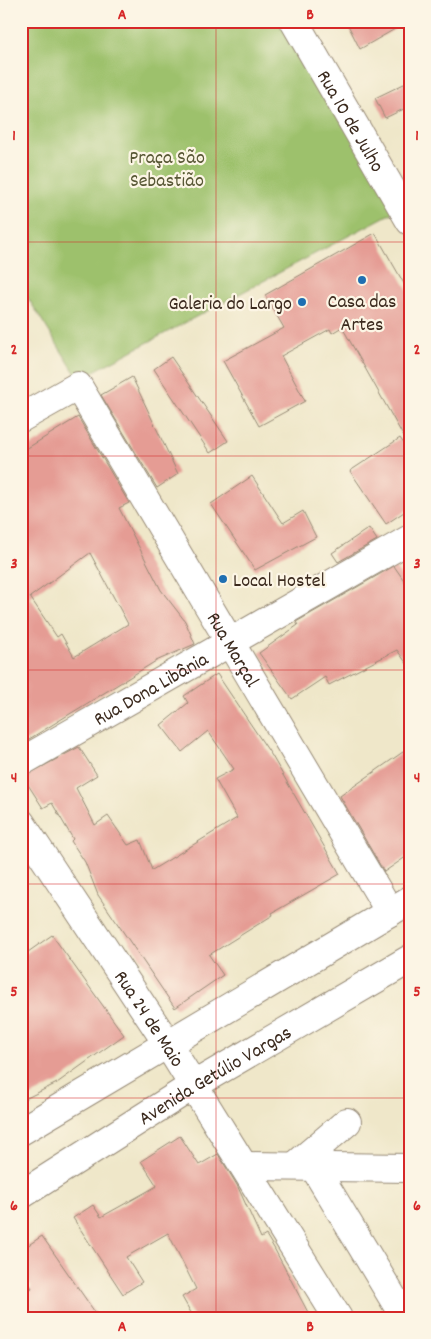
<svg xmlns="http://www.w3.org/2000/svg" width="431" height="1339" viewBox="0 0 431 1339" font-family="Dekko,sans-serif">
  <rect width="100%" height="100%" fill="#fcf5e5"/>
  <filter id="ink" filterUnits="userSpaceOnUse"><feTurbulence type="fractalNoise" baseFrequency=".02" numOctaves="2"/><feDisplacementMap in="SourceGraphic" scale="10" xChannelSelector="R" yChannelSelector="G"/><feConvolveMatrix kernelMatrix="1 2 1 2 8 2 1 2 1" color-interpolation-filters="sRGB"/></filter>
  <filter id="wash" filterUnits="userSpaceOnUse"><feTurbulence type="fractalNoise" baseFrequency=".0096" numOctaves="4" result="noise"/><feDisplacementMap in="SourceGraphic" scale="20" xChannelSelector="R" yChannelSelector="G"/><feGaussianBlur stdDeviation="1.12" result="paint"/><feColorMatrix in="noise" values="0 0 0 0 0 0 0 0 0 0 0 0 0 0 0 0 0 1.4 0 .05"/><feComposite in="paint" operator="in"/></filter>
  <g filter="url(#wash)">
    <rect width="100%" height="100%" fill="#efe7c9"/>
    <!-- green -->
    <polygon fill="#9dc16c" stroke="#6c7645" points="21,21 295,21 403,207 79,379 21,287"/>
    <g id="blocks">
      <!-- building -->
      <g fill="#e59c94" fill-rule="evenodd">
        <polygon points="346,21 409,21 360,49"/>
        <polygon points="410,81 410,106 385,118 375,98"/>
        <polygon points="375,233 410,294 410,448 342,327 332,333 330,329 281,356 305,401 259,426 223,361 284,328 265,295"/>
        <polygon points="171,357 228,441 210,453 154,369"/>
        <polygon points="132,377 178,474 157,488 101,395"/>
        <path d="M78,417L129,503L119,508L161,590L185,621L195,644L156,661L21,744V452ZM90,553L128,624L74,657L61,634L57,637L30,597Z"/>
        <polygon points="400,438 410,452 410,508 386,524 350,471"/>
        <polygon points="252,476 283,523 303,511 316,537 255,570 211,504"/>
        <polygon points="369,528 377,540 338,562 332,553"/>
        <polygon points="394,566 410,589 410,668 397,650 329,685 325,677 292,699 259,653 298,625 296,622"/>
        <polygon points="217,674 272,756 340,874 272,913 273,915 209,955 223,975 175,1008 98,895 85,862 71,841 73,839 52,803 43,808 23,777 79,747 97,775 76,788 95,825 108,816 128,845 140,840 152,870 237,818 215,779 234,769 208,731 182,752 161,725 188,703 184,696"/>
        <polygon points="410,747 410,854 384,872 340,796"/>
        <polygon points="52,935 124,1035 57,1083 21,1101 21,957"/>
        <polygon points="180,1136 199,1165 218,1154 237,1185 261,1238 266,1235 274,1248 311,1318 194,1318 182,1297 196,1289 168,1233 126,1257 142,1282 123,1294 73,1218 93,1205 101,1217 157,1186 141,1161"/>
        <polygon points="42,1236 99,1318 21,1318 21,1294 32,1288 21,1272 21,1250"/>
      </g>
    </g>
  </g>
  <g filter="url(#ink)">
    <use href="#blocks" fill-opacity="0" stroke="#958874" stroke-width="1"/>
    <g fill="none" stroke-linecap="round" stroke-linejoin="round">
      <defs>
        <g id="minor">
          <path id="s1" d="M294,21L410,221"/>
          <path id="s2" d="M21,418L78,386L390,912"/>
          <path id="s3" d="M21,762L410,539"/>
          <path id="s4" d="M21,823L167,1043L338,1318"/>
          <polyline points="244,1166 410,1168"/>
          <polyline points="295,1166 347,1122"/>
          <polyline points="314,1167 405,1318"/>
        </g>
        <g id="major">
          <polyline points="21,1131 410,900"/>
          <path id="s5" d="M21,1195L194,1085L410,959"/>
        </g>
      </defs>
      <!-- minor casing -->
      <use href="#minor" stroke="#958874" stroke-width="30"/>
      <!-- major casing -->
      <use href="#major" stroke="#958874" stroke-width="30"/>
      <!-- minor -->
      <use href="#minor" stroke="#fff" stroke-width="28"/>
      <!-- major -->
      <use href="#major" stroke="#fff" stroke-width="28"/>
    </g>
  </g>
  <!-- grid -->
  <path fill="none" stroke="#d62828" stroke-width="1" stroke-opacity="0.55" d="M216,21V1318M21,242H410M21,456H410M21,670H410M21,884H410M21,1098H410"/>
  <!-- markers -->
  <g fill="#1f6fb2" stroke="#fcf5e5" stroke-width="2">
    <circle cx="362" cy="280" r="5"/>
    <circle cx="302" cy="302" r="5"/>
    <circle cx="223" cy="579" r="5"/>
  </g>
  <g text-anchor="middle" stroke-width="4.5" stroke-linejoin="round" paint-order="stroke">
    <!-- street labels -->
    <g font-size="20" fill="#3b2a1e" stroke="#fcf5e5">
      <text dy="7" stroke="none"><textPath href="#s1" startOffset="115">Rua 10 de Julho</textPath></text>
      <text dy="7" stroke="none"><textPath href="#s2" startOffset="371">Rua Marçal</textPath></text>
      <text dy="7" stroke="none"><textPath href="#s3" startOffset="149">Rua Dona Libânia</textPath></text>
      <text dy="7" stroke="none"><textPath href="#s4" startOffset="234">Rua 24 de Maio</textPath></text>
      <text dy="7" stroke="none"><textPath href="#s5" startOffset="228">Avenida Getúlio Vargas</textPath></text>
    </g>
    <!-- park labels -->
    <g font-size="20" fill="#585735" stroke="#fcf5e5">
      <text x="167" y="163">Praça São<tspan x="167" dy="23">Sebastião</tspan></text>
    </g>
    <!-- poi labels -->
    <g font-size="20" fill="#3b2a1e" stroke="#fcf5e5">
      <text x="362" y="307">Casa das<tspan x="362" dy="23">Artes</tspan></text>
      <text x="292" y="309" text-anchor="end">Galeria do Largo</text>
      <text x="233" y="586" text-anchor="start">Local Hostel</text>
    </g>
  </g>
  <!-- margin -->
  <rect width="431" height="1339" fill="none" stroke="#fcf5e5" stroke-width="55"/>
  <rect x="28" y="28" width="376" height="1284" fill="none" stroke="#d62828" stroke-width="2"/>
  <g font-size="16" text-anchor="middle" font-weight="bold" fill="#d62828">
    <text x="122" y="19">A</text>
    <text x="310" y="19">B</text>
    <text x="14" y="140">1</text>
    <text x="417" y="140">1</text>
    <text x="14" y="354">2</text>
    <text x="417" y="354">2</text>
    <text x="14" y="568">3</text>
    <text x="417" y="568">3</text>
    <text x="14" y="782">4</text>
    <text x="417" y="782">4</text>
    <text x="14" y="996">5</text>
    <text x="417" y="996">5</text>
    <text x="14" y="1210">6</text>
    <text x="417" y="1210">6</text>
    <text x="122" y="1331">A</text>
    <text x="310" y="1331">B</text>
  </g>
</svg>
